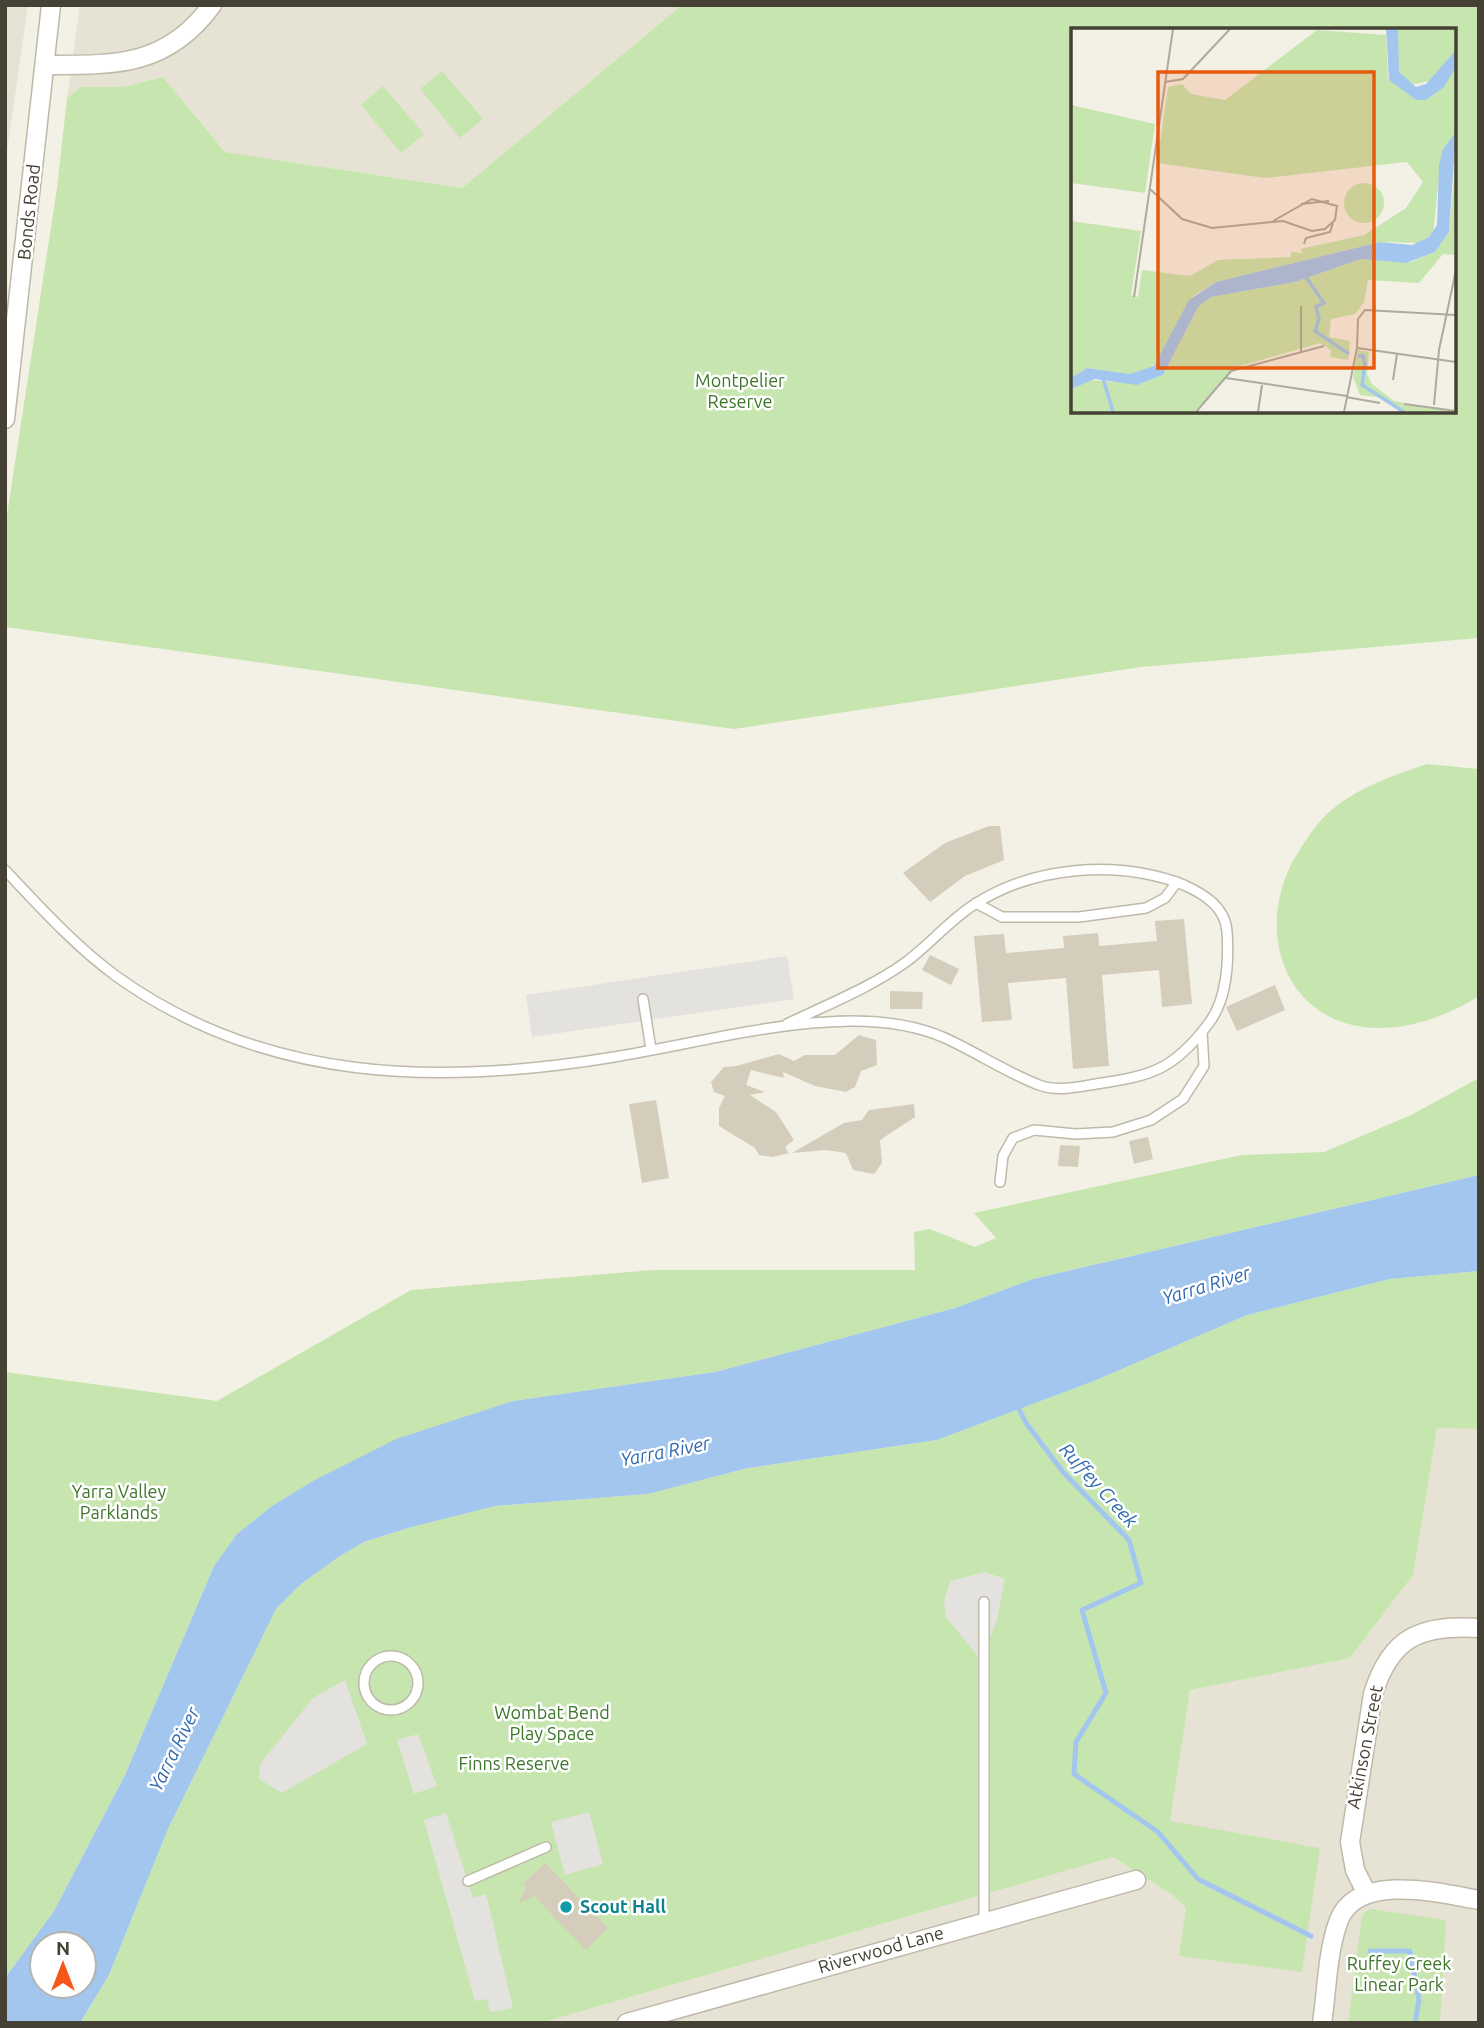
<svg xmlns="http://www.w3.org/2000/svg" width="1484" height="2028" viewBox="0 0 1484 2028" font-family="Ubuntu,sans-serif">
  <rect width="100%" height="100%" fill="#f3f0e6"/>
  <!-- residential -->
  <g fill="#e6e3d4">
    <polygon points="5,5 28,5 5,166"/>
    <polygon points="80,5 682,5 462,188 225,152 163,77 123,87 81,87 67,98"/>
    <polygon points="1437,1427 1479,1429 1479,2023 541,2023 1113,1857 1171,1894 1186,1908 1320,1848 1169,1822 1190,1690 1350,1658 1413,1575"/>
  </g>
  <!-- green -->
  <g fill="#c7e6af" fill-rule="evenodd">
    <path d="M682,5H1479V638L1141,667L734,729L5,627V528L57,188L67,98L81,87H123L163,77L225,152L462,188ZM1073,30H1454V411H1073Z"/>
    <polygon points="442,71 483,119 460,138 420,89"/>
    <polygon points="383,86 424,134 401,153 361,105"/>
    <path d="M1427,764L1479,769V996C1449,1015 1415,1028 1379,1028C1286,1027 1254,934 1293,861C1303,844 1313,828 1327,814C1355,788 1392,776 1427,764Z"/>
    <polygon points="1479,1078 1479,1175 1033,1279 955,1308 715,1372 513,1401 311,1482 272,1506 237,1534 214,1566 125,1775 54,1911 5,1978 5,1372 217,1401 411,1290 653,1270 915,1270 914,1232 930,1229 975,1247 996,1238 974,1213 1242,1155 1324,1152 1411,1115"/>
    <polygon points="1479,1271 1479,1429 1437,1428 1413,1575 1350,1658 1190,1690 1170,1821 1320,1848 1302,1972 1179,1956 1186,1908 1171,1894 1113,1857 541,2023 80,2023 109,1975 168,1829 276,1609 301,1584 340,1556 364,1542 408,1528 495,1506 648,1494 748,1468 937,1440 1094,1381 1247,1315 1390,1279"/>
    <polygon points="1370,1909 1446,1920 1440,2023 1348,2023 1362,1915"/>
  </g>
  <!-- parking -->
  <g fill="#e4e2de">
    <polygon points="787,956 794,999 532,1037 526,995"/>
    <polygon points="985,1572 1005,1579 997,1620 981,1660 946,1617 944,1601 950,1581"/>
    <polygon points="345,1680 367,1744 282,1793 259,1779 260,1764 313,1698"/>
    <polygon points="418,1734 437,1786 414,1794 397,1740"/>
    <polygon points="589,1812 603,1864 565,1875 551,1822"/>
    <polygon points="446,1813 473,1898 486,1894 513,2008 490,2012 487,1999 475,2001 424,1820"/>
  </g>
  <!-- water -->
  <path fill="#a3c6ef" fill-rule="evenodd" d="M1479,1175V1271L1390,1279L1247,1315L1094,1381L937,1440L748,1468L648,1494L495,1506L408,1528L364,1542L340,1556L301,1584L276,1609L168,1829L109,1975L80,2023H5V1978L54,1911L125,1775L214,1566L237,1534L272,1506L311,1482L396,1439L513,1401L715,1372L955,1308L1033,1279ZM42,1944H84V1986H42Z"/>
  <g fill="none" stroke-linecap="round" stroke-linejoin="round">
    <!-- stream -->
    <g stroke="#a3c6ef" stroke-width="5">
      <polyline points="1016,1403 1026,1423 1063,1472 1129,1540 1141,1583 1082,1610 1106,1693 1076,1742 1074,1774 1158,1832 1198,1879 1311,1936"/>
      <polyline points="1370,1951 1410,1951 1419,2000 1415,2023"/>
    </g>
  </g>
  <!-- building -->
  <g fill="#d4cdbb">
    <polygon points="989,826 1000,826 1004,860 965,876 930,902 903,873 945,843"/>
    <polygon points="1184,919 1192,1004 1162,1007 1159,970 1102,975 1109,1066 1073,1069 1066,978 1008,983 1012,1020 982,1022 974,936 1004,934 1006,953 1064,948 1063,936 1098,933 1099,946 1157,941 1155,921"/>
    <polygon points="930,955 959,969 951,985 922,970"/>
    <polygon points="1275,985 1285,1010 1237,1031 1226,1007"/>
    <polygon points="890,991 923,992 922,1009 890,1009"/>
    <polygon points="859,1035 876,1040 877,1065 861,1071 855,1087 846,1092 815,1086 783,1072 784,1078 751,1070 746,1085 765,1092 750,1095 776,1112 794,1140 785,1147 789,1153 773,1157 759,1155 755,1148 719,1126 719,1108 725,1096 714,1092 711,1082 724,1067 736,1066 779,1054 794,1061 805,1055 835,1055"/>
    <polygon points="656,1100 669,1178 642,1183 629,1104"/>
    <polygon points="914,1104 915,1117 880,1140 882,1163 874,1174 853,1170 846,1153 826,1150 792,1153 844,1123 862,1120 869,1110"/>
    <polygon points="1148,1137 1153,1159 1134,1164 1129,1141"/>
    <polygon points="1060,1145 1080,1146 1078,1167 1058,1166"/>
    <polygon points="545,1863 608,1928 586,1950 534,1896 518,1904 526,1887 523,1884"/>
  </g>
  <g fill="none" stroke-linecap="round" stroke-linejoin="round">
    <defs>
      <g id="service">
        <path d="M5,870C40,907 75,946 116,976C265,1083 440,1086 614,1057C693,1044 770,1022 851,1021C882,1021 916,1025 945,1038C976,1052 1007,1073 1039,1085C1059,1092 1076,1087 1096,1084C1151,1076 1174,1070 1209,1023C1227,999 1229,960 1227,931C1225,907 1204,894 1184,885C1117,859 1032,866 972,906C948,922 929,945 906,962C870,988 826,1005 787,1024"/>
        <polyline points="976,903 1002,917 1079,917 1146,908 1165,898 1177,882"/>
        <polyline points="643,999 651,1049"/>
        <polyline points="1000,1182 1003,1156 1013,1138 1034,1130 1076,1134 1113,1132 1151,1120 1183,1099 1204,1066 1202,1032"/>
        <polyline points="984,1602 984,1920"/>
        <circle cx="391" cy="1683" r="27"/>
        <polyline points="468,1881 546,1847"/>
      </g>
      <g id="minor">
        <path d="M45,65C115,65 167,67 212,5"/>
        <polyline points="5,419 51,5"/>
        <path d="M1367,1894L1355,1870L1350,1842L1373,1694C1391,1636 1421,1625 1479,1628"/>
        <polyline points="627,2023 1136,1880"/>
        <path d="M1322,2023C1327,1991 1327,1951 1339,1920C1358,1872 1440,1893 1479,1900"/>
      </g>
    </defs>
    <!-- service casing -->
    <use href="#service" stroke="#beb9a9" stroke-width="12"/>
    <!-- minor casing -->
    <use href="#minor" stroke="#beb9a9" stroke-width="21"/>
    <!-- service -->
    <use href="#service" stroke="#fff" stroke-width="9"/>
    <!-- minor -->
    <use href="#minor" stroke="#fff" stroke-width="18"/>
  </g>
  <!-- markers -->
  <circle fill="#0f9aa8" stroke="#fff" stroke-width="2.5" cx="566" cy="1907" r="7"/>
  <g text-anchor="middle" stroke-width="5" stroke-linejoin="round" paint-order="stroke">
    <!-- street labels -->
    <g font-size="18" fill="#454135" stroke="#fff">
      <text transform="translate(29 212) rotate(-84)" y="6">Bonds Road</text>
      <text transform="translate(1365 1747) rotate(-79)" y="6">Atkinson Street</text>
      <text transform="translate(881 1950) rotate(-16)" y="6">Riverwood Lane</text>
    </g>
    <!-- park labels -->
    <g font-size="18" fill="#3d762a" stroke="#fff">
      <text x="740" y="387">Montpelier<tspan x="740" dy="21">Reserve</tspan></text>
      <text x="119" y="1498">Yarra Valley<tspan x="119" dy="21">Parklands</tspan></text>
      <text x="552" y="1719">Wombat Bend<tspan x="552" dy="21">Play Space</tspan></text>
      <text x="514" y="1770">Finns Reserve</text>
      <text x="1399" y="1970">Ruffey Creek<tspan x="1399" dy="21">Linear Park</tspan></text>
    </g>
    <!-- culture labels -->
    <g font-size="18" font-weight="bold" fill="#0d838f" stroke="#fff" text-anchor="start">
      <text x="580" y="1913">Scout Hall</text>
    </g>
    <!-- water labels -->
    <g font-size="19" font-style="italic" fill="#306aaf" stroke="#fff">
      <text transform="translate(1206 1285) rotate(-17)" y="7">Yarra River</text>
      <text transform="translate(665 1451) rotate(-11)" y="7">Yarra River</text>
      <text transform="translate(1099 1485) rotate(48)" y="7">Ruffey Creek</text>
      <text transform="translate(174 1749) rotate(-64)" y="7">Yarra River</text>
    </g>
  </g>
  <!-- overview -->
  <g transform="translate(1071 28)">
    <rect width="385" height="385" fill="#f3f0e6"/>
    <path d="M326,1H385V27L359,53L340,57L324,43ZM246,2L315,7L317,50L345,72H355L372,59L385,39V104L370,130L362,206L347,215L309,214L145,254L122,268L95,323L79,341L59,346L16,340L0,350V193L70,203L60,267L67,269L71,242L119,248L147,232L220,229V224L232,225L229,221L293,207L335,180L352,154L336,134L194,150L86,135L97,59L111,56L120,66L154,72ZM0,77L84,96L74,165L0,155ZM385,128L383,227L372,226L348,255L297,252L293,274L284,286L260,291L258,309L279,313L277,332L259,329L260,322L249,315L166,339L123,384H0V361L19,352L69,356L92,347L127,279L140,269L224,254L290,231L340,234L364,224L378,204ZM273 175a20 20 0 1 1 40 0a20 20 0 1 1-40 0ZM287,322L298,324L296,346L301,356L323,373L383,384H332L306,369L289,367L282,349Z" fill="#c7e6af"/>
    <path d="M315,1H327L328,44L345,59L355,56L385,22V39L373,59L355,72H345L318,52ZM385,104L378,204L364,224L335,235L290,231L224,254L140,269L127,279L92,347L66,357L24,351L0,361V350L16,340L59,346L83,338L118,272L145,254L309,214L341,217L358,209L366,197L368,137L372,121Z" fill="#a3c6ef"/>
    <path fill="none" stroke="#a3c6ef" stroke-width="3.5" d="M234,248L253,275L245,279L248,291L244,303L278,326M287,328H292L294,336L291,357L333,384M32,350L42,384"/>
    <path fill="none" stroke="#adaa9f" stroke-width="2" d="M94,54L112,51L159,1M79,161L111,191L141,200L212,193L241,203L254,201L264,192L266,178L241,171L202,193M230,176L258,173M233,216L235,210L259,204L262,195M63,269L102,1M230,278V324M286,320L287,291L294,282L385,287M286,320L385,334M155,350L276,368M322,352L326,326M275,369L309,375M333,376L385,383M363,377L368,322L385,242M125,384L160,343L253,318M187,384L191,357M273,384L286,320"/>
    <path fill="#e8590c" fill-opacity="0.15" stroke="#e8590c" stroke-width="3.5" d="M87,44H303V340H87Z"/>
    <rect width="385" height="385" fill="none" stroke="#454135" stroke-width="3.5"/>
  </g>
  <!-- border -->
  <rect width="1484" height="2028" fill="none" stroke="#454135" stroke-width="14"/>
  <!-- north arrow -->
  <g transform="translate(63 1965)"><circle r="33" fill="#ffffff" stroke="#b5b3ae" stroke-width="2"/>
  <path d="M0-5L12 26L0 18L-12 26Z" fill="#f65619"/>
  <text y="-10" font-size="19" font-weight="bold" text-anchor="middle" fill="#454135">N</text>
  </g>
</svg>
